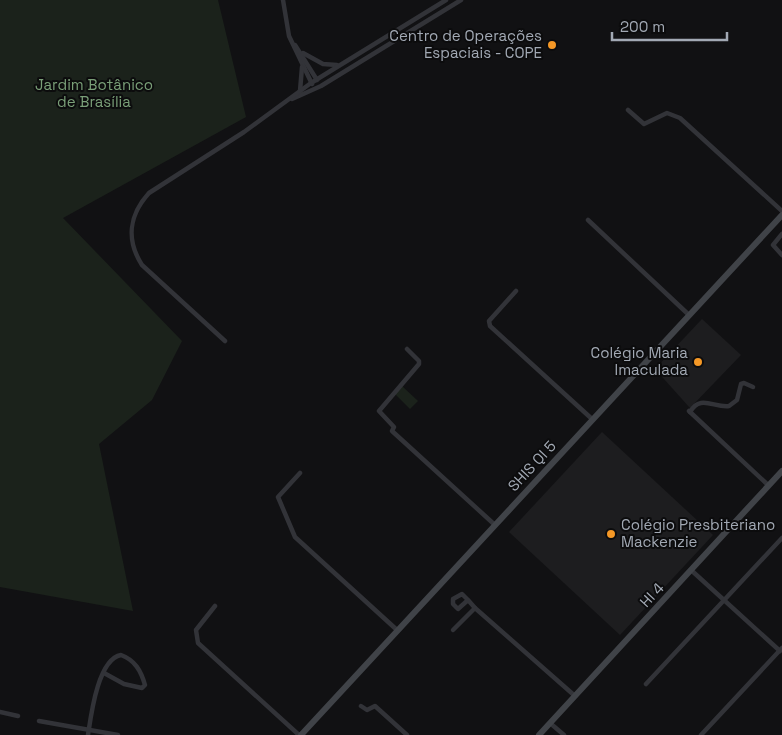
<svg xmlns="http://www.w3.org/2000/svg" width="782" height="735" viewBox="0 0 782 735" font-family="'Space Grotesk',sans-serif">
  <rect width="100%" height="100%" fill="#111113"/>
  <!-- built -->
  <g fill="#1d1d1f">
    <polygon points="702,319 741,355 690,408 655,369"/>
    <polygon points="602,432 713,535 620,635 509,532"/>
  </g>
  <!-- green -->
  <g fill="#1b221b">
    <polygon points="0,0 218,0 246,117 63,218 182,341 152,400 99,444 133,611 0,587"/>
    <polygon points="402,386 418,401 410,409 395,394"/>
  </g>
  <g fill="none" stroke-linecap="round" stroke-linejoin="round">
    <!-- street -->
    <g stroke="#323338" stroke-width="4.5">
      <polyline points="283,0 289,36 312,84"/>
      <polyline points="295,45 317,80"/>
      <polyline points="303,53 323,64 337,65"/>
      <polyline points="300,91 302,67"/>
      <polyline points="292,99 321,86 461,0"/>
      <polyline points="628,110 644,124 667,113 680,118 782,211"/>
      <polyline points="588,220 689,315"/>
      <polyline points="782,234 773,245 782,255"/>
      <polyline points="516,291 489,321 490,326 592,419"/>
      <path d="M225,341L142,265C126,240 129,215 149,193L244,132L311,83L446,0"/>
      <polyline points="407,349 419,361 419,364 379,411 394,427 392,431 495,525"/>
      <polyline points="689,411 768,485"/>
      <path d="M690,412C700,394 714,408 729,406L737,400L741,384L744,383L753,387"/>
      <polyline points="300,473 278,497 295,537 397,630"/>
      <polyline points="691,570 780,651"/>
      <polyline points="215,606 196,630 198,643 299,735"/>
      <polyline points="475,608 575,696"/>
      <polyline points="453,630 475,608 468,600 458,609 453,604 453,599 462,594 468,600"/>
      <polyline points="646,684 782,538"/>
      <polyline points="361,706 367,710 375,706 407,735"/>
      <polyline points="0,712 18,716"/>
      <polyline points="39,721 118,735"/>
      <polyline points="550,723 564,735"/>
      <path d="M88,735C91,715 98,659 121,655C135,660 141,671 145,685L142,688L124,684L104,673"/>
      <polyline points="701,735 782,648"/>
    </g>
    <!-- secondary -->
    <g stroke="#404348" stroke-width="6">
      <polyline points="301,735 782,215"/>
      <polyline points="539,735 782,471"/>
    </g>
  </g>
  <!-- markers -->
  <g fill="#f59826" stroke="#0c0c0d" stroke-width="2">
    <circle cx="552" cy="45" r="5"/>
    <circle cx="698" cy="362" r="5"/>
    <circle cx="611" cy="534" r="5"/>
  </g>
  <g text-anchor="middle" stroke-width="4" stroke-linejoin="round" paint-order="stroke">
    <!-- poi labels -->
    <g font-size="15" fill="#a2a9b4" stroke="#0c0c0d" text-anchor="end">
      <text x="542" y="41">Centro de Operações<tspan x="542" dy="17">Espaciais - COPE</tspan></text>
      <text x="688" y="358">Colégio Maria<tspan x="688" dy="17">Imaculada</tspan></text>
      <text x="621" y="530" text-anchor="start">Colégio Presbiteriano<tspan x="621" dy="17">Mackenzie</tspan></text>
    </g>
    <!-- park labels -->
    <g font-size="15" fill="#7a9f78" stroke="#0c0c0d">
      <text x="94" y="90">Jardim Botânico<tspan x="94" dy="17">de Brasília</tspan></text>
    </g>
    <!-- street labels -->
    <g font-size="15" fill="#a2a9b4" stroke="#0c0c0d">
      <text transform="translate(532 466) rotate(-47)" y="5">SHIS QI 5</text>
      <text transform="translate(652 595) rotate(-47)" y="5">HI 4</text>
    </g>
  </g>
  <!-- scale -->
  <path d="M612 32v8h115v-8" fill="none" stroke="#a2a9b4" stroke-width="2.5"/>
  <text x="620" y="32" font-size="15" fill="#a2a9b4" stroke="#0c0c0d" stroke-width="4" paint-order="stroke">200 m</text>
</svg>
